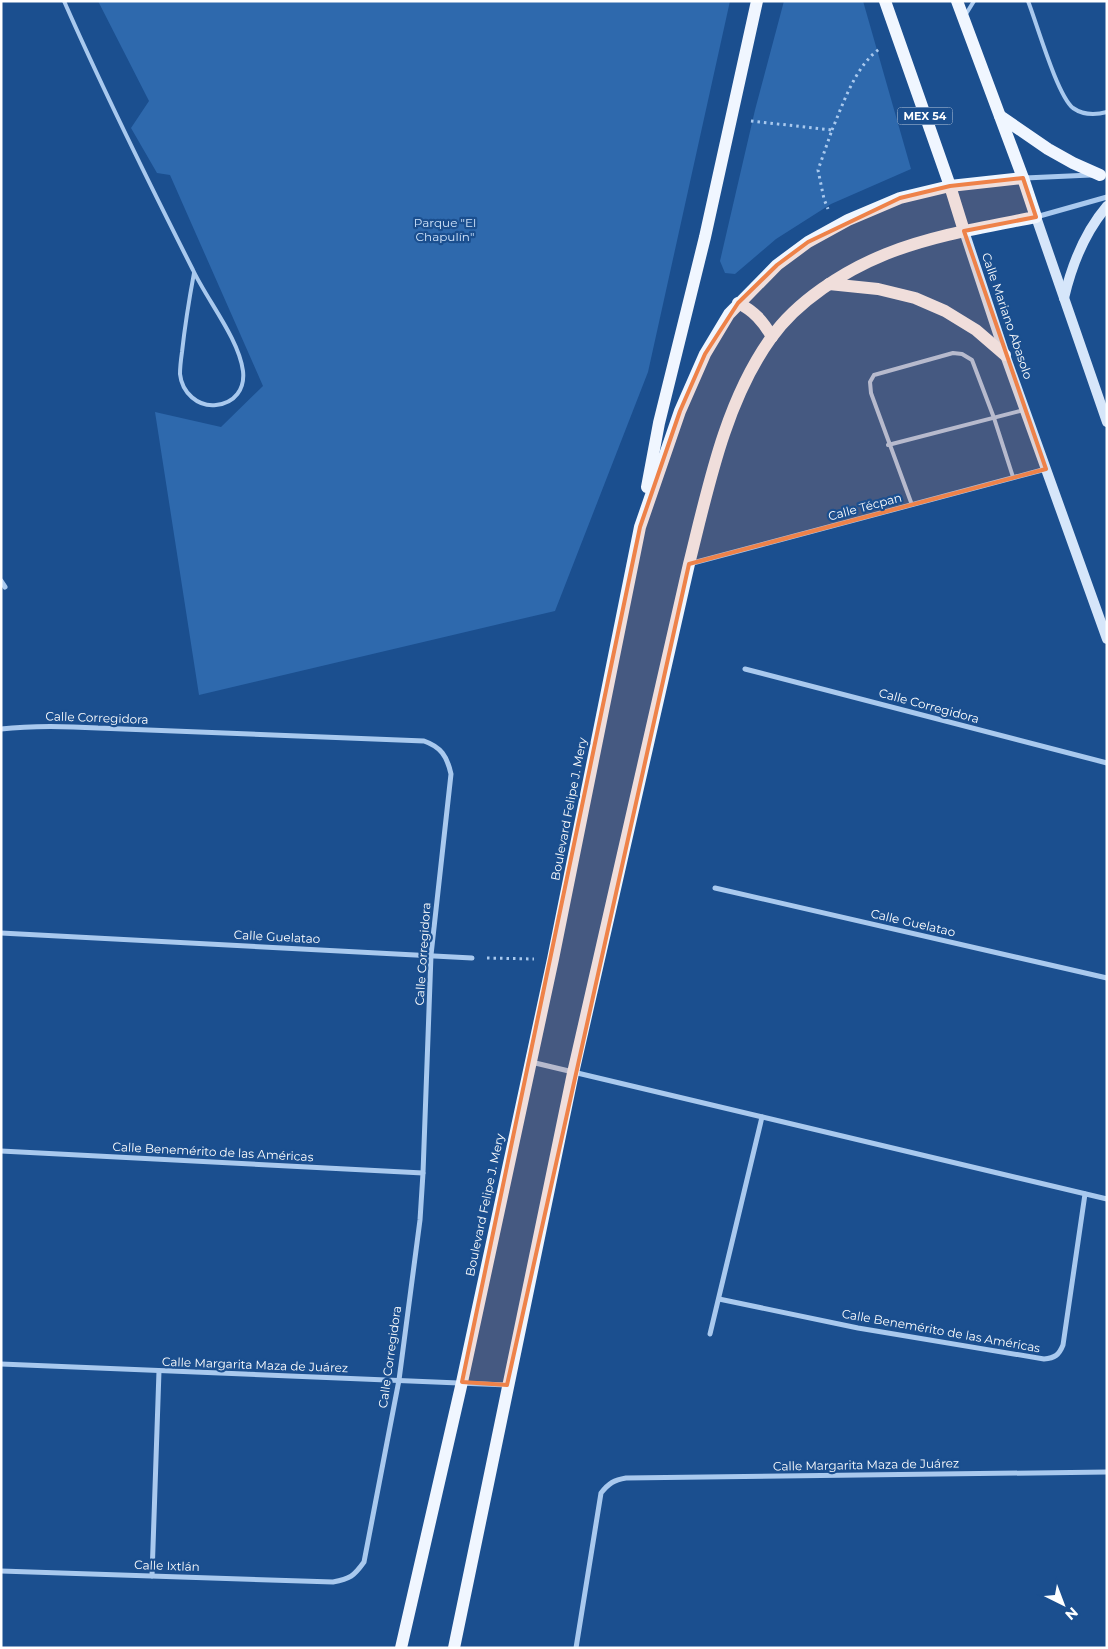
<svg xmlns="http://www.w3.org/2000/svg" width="1108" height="1649" viewBox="0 0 1108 1649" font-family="Montserrat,sans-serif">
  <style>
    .green { fill: #2e69ad }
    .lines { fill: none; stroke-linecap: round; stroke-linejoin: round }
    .path { stroke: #a9c9ee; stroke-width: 3; stroke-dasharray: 2.5 4; stroke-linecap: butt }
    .service { stroke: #a9c9ee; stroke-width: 4 }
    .minor { stroke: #a9c9ee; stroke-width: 5 }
    .secondary { stroke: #d6e6fa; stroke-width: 10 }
    .primary { stroke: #f0f6ff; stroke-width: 12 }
    .marked { fill: #ee8249; fill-opacity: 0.2; stroke: #ee8249; stroke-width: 4; stroke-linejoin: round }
    .labels { text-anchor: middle; stroke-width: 4.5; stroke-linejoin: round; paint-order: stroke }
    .shield { fill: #1b4f8f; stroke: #bbcadd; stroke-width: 1 }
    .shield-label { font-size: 11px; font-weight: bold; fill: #fff }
    .park-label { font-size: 12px; fill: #cfe3fa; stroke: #1b4f8f }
    .street-label { font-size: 12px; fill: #fff; stroke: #1b4f8f }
  </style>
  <rect width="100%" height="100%" fill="#1b4f8f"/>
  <g class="green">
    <path d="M98,1H730L648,372L555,611L199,695L155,412L221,427L263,386L170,175L157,173L131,128L149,101Z"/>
    <path d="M784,1H863L911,169L831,204L776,239L735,274L725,273L720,261L755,110Z"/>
  </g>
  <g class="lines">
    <g class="path">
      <path d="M751,121L832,130L818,170L824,199L828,209"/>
      <path d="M832,130C843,104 856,64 881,48"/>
      <path d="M487,958L534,959"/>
    </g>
    <g class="service">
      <path d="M64,1C104,92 148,181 193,270C207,300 239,339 243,371C245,389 235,403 216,405C198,407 182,393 180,374C180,367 181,359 182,352C185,325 189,300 194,273"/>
      <path d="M1028,1C1037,24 1057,95 1073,108C1083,115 1096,115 1107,112"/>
      <path d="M966,14L974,1"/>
      <path d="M888,445L1024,410"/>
      <path d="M912,505L871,393L870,382L874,375L953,353L962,354L972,360L994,418L1013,477"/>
    </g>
    <g class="minor">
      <path d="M1025,178L1091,175"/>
      <path d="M1036,217L1107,197"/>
      <path d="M689,564L1046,469"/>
      <path d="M1,581L5,587"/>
      <path d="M745,669L1107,763"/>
      <path d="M1,729C34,725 66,726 98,728L424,741C441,747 447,756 451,774L431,955L423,1173L420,1220L399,1380L364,1562C354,1576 350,1579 333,1582L1,1571"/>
      <path d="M715,888L1107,978"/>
      <path d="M1,933L472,958"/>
      <path d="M531,1062L1107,1199"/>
      <path d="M1,1151L423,1173"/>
      <path d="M719,1299L858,1328L1044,1359C1055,1358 1059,1355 1063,1345L1085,1194"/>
      <path d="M710,1334L762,1117"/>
      <path d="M1,1364L507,1385"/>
      <path d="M152,1576L159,1371"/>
      <path d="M576,1648L601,1493C609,1483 614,1480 626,1478L1107,1472"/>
    </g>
    <g class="secondary">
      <path d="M1036,217L1107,422"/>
      <path d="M964,231L1005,355L1107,639"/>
      <path d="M1064,298C1072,264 1084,233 1107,206"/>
    </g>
    <g class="primary">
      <path d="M885,1L950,186L964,231"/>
      <path d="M1000,116L1048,149L1073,163L1100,175"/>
      <path d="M829,284L878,289L915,298L945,311L976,330L1005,355"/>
      <path d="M738,303C754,311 763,321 772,337"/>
      <path d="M647,487L659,423L705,237L757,1"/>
      <path d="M401,1648L462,1382L553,959L640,527L680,411L705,354L729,314L777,265L808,242L848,220L900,198L950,186L1023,178"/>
      <path d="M454,1648L573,1073L689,564C708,488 725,402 771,338C797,301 844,271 886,254C933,235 985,227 1036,217L1023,178L957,1"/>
    </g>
  </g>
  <path class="marked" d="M1023,178L1036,217L964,231L1046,469L689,564L507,1385L462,1382L640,527L680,411L705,354L738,303L777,265L808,242L900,198L950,186Z"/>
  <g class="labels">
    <rect class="shield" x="897.5" y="107.5" width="55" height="17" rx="4"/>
    <g class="shield-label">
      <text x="925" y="120">MEX 54</text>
    </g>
    <g class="park-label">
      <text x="445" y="227">Parque "El<tspan x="445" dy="14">Chapulín"</tspan></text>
    </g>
    <g class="street-label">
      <text transform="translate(1007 316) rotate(71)" y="4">Calle Mariano Abasolo</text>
      <text transform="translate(865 507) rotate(-15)" y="4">Calle Técpan</text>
      <text transform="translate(929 706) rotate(15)" y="4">Calle Corregidora</text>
      <text transform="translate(97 718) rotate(2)" y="4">Calle Corregidora</text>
      <text transform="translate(569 809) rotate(-79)" y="4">Boulevard Felipe J. Mery</text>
      <text transform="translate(913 923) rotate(13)" y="4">Calle Guelatao</text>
      <text transform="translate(277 937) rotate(3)" y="4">Calle Guelatao</text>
      <text transform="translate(423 954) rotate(-86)" y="4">Calle Corregidora</text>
      <text transform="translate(213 1152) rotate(3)" y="4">Calle Benemérito de las Américas</text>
      <text transform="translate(485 1205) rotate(-78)" y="4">Boulevard Felipe J. Mery</text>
      <text transform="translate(941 1331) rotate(10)" y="4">Calle Benemérito de las Américas</text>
      <text transform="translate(390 1357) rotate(-82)" y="4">Calle Corregidora</text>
      <text transform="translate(255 1365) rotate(2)" y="4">Calle Margarita Maza de Juárez</text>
      <text transform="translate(866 1465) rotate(-1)" y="4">Calle Margarita Maza de Juárez</text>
      <text transform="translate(167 1566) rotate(2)" y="4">Calle Ixtlán</text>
    </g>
  </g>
  <rect width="1108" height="1649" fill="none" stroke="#ffffff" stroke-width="5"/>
  <g transform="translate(1063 1604) rotate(138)" stroke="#1b4f8f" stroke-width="4" paint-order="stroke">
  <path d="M0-4L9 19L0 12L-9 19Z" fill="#ffffff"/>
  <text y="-8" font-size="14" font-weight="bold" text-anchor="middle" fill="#ffffff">N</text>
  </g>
</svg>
